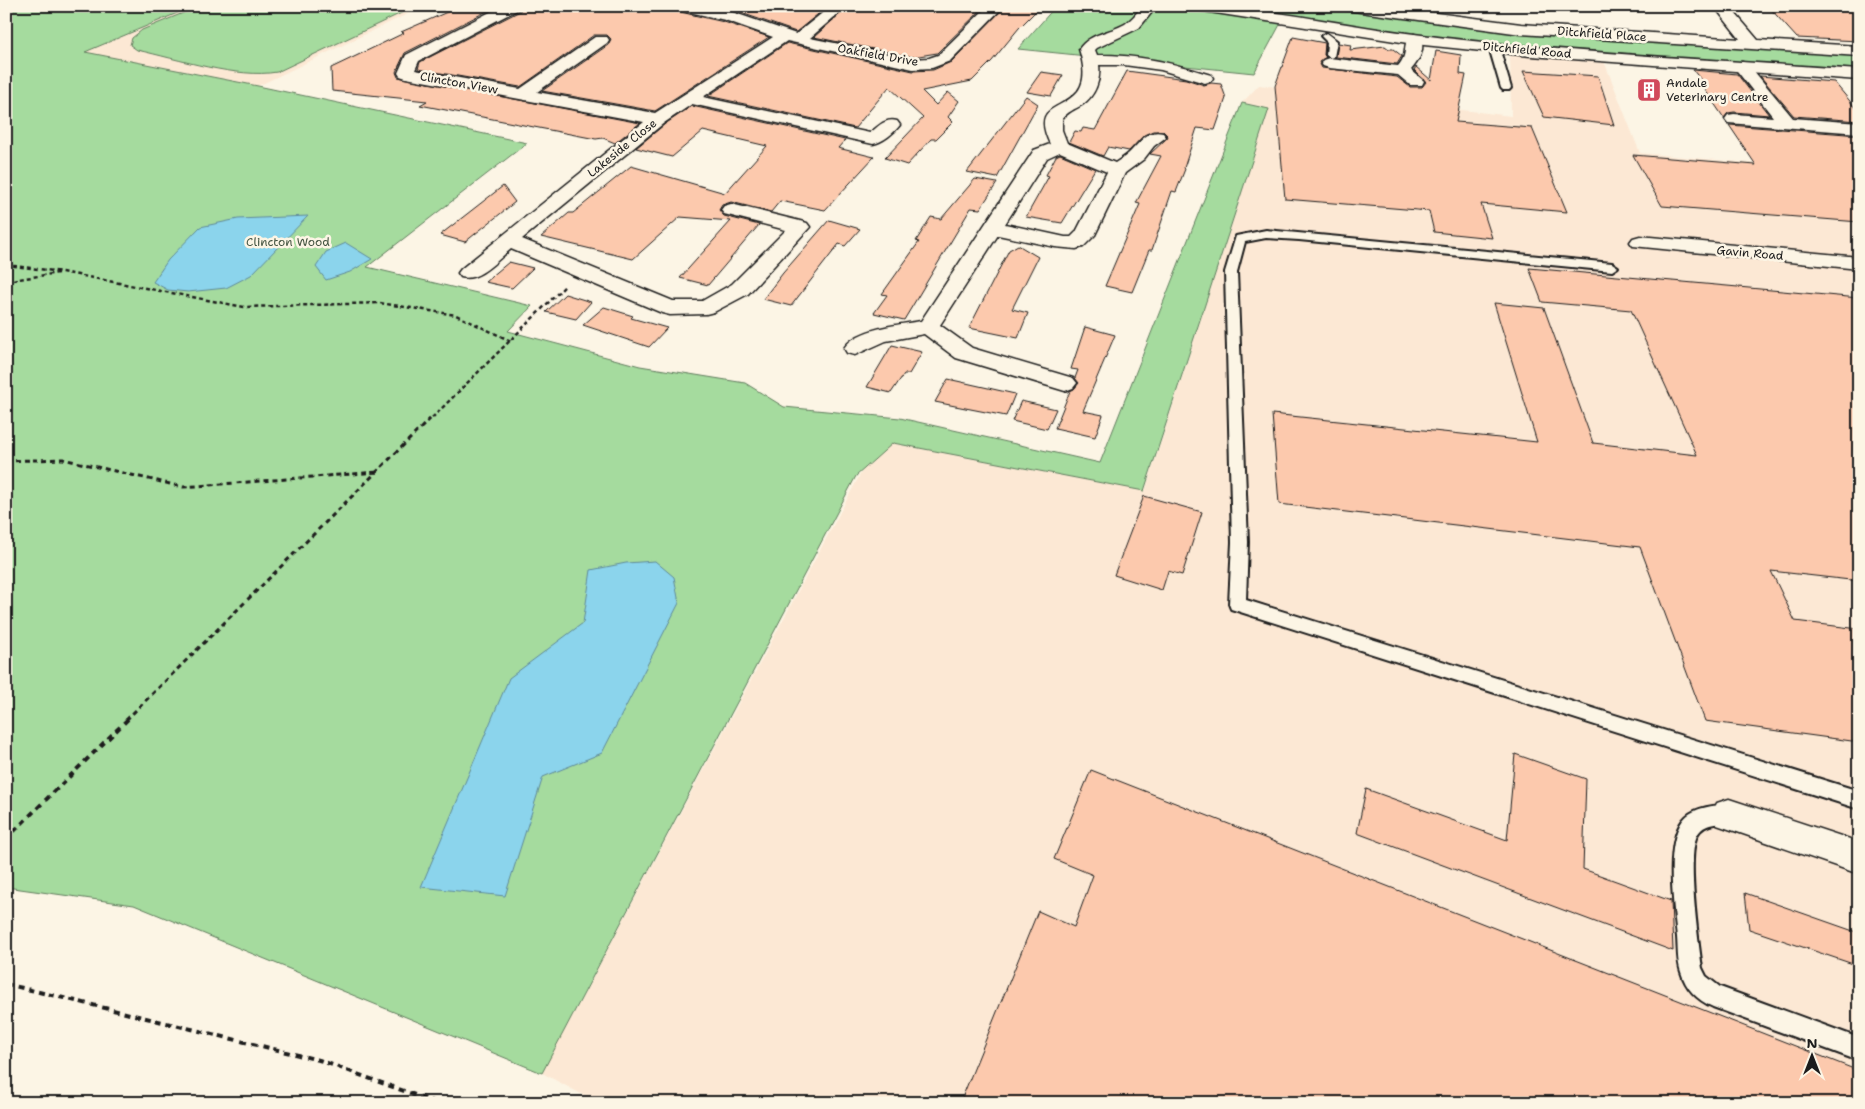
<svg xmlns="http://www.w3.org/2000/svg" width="1865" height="1109" viewBox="0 0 1865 1109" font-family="'Shantell Sans',sans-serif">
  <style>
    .built { fill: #fce8d4 }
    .green { fill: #a5db9e; stroke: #607c5d }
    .water { fill: #8bd4ec; stroke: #5f8a99 }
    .building { fill: #fcc9ad; stroke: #1c1c1c }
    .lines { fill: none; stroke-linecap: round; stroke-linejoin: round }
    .lane-casing { stroke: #1c1c1c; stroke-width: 4 }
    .street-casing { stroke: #1c1c1c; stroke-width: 3 }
    .secondary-casing { stroke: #1c1c1c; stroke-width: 3 }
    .path-far3 { stroke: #1c1c1c; stroke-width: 2; stroke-dasharray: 3 2.5; stroke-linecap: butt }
    .path-far2 { stroke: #1c1c1c; stroke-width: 2.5; stroke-dasharray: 4 3; stroke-linecap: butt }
    .path-far1 { stroke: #1c1c1c; stroke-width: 3; stroke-dasharray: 5 4; stroke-linecap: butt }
    .path { stroke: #1c1c1c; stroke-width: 4; stroke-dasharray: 6 5; stroke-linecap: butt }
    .lane { fill: #fcf5e5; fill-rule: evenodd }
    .street { fill: #fcf5e5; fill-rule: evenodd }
    .secondary { fill: #fcf5e5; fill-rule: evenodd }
    .labels { text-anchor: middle; stroke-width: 5; stroke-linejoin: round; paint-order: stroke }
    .far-street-label { font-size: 12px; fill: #1c1c1c; stroke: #fcf5e5 }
    .far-poi-label { font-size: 12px; fill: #1c1c1c; stroke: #fcf5e5; text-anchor: start }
    .far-park-label { font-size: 12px; fill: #455543; stroke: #fcf5e5 }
  </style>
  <rect width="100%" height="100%" fill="#fcf5e5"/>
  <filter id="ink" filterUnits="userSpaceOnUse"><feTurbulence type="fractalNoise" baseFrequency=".02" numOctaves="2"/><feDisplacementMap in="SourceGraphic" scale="10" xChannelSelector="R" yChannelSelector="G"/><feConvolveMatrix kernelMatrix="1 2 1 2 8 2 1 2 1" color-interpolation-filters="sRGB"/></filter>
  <g filter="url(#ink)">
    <g class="built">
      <path d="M194,6H424L258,86L84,52Z"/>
      <path d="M1510,52L1604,61L1640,153L1859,173V1103H598L542,1073L862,471L892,443L1145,491L1269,109L1242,103L1259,85L1511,116Z"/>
    </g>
    <g class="green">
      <path d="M6,6H194L85,52L258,86L527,143L367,267L532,306L508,331L640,366L745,383L784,407L900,418L1100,463L1242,103L1269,109L1144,491L893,443L856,476L542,1073L134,905L6,887Z"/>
      <path d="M200,6H416L277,72C238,79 178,59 137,50L130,45L132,38L142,30Z"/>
      <path d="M1056,6H1346L1521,29L1859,50V74L1531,51L1283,19L1254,73L1018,49Z"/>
    </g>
    <g class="water">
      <path d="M308,216L251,275L226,288L188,292L168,290L153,282L168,260L200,227L238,219Z"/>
      <path d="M346,243L372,259L350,272L326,280L316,267L326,252Z"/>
      <path d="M655,561L674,577L679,603L602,753L543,777L505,896L421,887L509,678L583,623L591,570L626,563Z"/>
    </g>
    <g class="building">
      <path d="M461,6H497L405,53L396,72L398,77L640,123L615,143L603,138L596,139L420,105L427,101L332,91L331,68L404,33L401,32Z"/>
      <path d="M523,6H672L676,11L724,22L769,37L655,111L542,91L608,45L611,39L607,35H594L520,87L418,69L420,62L520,11Z"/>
      <path d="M715,6H828L796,32L730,9Z"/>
      <path d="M849,6H985L937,53L913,57L814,37Z"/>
      <path d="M1006,6H1041L1019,28L992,61L972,81L922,91L936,105L948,92L959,101L948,117L953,122L936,139H931L907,165L885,158L923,118L889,87L855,128L708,96L787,43L913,71L933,70L951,62Z"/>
      <path d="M1768,6L1859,7V41L1797,38Z"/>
      <path d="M1293,37L1325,43L1324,55L1326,57L1319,62L1322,68L1397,77L1410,87H1422L1426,82L1414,70L1416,67L1431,80L1436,51L1461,55L1460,74L1466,75L1456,122L1532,128L1567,212L1481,204L1492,238L1434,232L1429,211L1285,199L1275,86Z"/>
      <path d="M1338,43L1351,45L1350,50L1385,46L1389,49H1393L1402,56L1397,64L1336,57Z"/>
      <path d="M1693,70L1737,74L1769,115L1734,112L1728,113L1724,118L1701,84L1705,85Z"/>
      <path d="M1127,71L1186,79L1204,85L1211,83L1221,84L1226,98L1215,130L1197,128L1184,168L1185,169L1176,192L1172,191L1152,250H1149L1132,292L1105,286L1140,204L1136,203L1161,156L1150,154L1167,138L1168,136L1163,131H1153L1144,135L1129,151L1108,147L1103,156L1069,142L1075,131L1081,132L1083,128L1095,130Z"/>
      <path d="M1523,71L1598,76L1614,125L1544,117Z"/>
      <path d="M1041,72L1063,75L1051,96L1027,92Z"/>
      <path d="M1760,76L1834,82L1859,112V121L1794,116Z"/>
      <path d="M1026,96L1038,104L997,178L967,172Z"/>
      <path d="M692,106L845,140L838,148L874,157L825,210L780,201L771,212L731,202L722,205L719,210L724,216L759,225L708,285L680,278L731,221L680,217L633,259L541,237L569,213H573L631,166L725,193L767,146L703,131L672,157L636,148L665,124Z"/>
      <path d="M1729,125L1859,135V222L1662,206L1633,155L1756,165Z"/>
      <path d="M1060,154L1095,169L1062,223L1026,217L1049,176L1046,175L1056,156Z"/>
      <path d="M975,179L997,183L980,209L971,208L904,320L874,313L887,295L882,294L919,242L916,241L931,217L941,219Z"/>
      <path d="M503,186L515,202L465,242L440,235Z"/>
      <path d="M829,220L860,229L845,246L839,244L791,306L763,299L783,273Z"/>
      <path d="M1018,245L1038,257L1012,309L1028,313L1018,338L969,328L1009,250Z"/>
      <path d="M509,262L533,268L512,288L485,282Z"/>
      <path d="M1529,268L1859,298V581L1771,571L1795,621L1859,629V742L1705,721L1640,547L1279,504L1272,414L1537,442L1494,303L1544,308L1593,443L1697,455L1631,310L1542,302Z"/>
      <path d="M565,294L591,302L576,319L546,312Z"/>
      <path d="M604,307L633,316L631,318L667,328L649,347L583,325Z"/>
      <path d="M1085,327L1115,335L1083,411L1103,415L1095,437L1055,428L1070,391L1074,389L1079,383L1075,378L1078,370L1071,369Z"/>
      <path d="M892,345L922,352L909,374H904L891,393L867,387Z"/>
      <path d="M948,379L1015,394L1006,416L935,402Z"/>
      <path d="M1021,401L1056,409L1047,429L1012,421Z"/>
      <path d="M1144,496L1202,512L1182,575L1168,571L1162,590L1114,575Z"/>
      <path d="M1515,754L1586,779L1583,869L1671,901L1673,951L1357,833L1366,789L1507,840Z"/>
      <path d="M1091,770L1859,1071V1103H960L1038,911L1074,927L1093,875L1054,859Z"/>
      <path d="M1745,893L1859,933V966L1749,929Z"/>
    </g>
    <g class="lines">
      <defs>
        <g id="lane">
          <path d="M1326,33L1337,41L1334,57L1331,58L1326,55L1327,42L1321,36Z"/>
          <path d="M1494,44L1499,47L1511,88L1509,90H1503L1501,88L1489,47Z"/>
          <path d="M1266,230L1612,263L1618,267L1612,271L1299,240L1266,238L1245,242L1237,272L1248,542L1246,600L1859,791V809L1231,609L1229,604L1232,542L1225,272L1236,236Z"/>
          <path d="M1729,805L1736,808L1739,814L1736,820C1724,825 1709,821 1700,831C1684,846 1699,944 1702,968L1706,976L1720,987L1859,1038V1061L1713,1007C1697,1000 1686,989 1681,972C1677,961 1678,948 1677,937C1674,908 1664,845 1683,820C1693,807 1714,805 1729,805Z"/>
        </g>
        <g id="street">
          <path d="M502,6H521L519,9L419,61L415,70L520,89L595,37H607L609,40L607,43L537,92L655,113L773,37L725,20L676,9L674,6H704L729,11L796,34L831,6H847L810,38L913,59L929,58L938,55L988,6H1004L950,61L932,68L913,69L787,41L703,97L870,133C879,126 885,118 897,121L900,125C894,133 883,142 873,144L692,104L664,123L522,239L673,301H702L732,284L786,230L724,214L721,210L724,206L731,204L800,221L807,223L810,227L748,294L714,312L706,314L670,315L662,313L511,249C497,260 479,282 461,277L458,273L461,269L644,122L406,78L400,76L398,73L406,55Z"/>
          <path d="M1142,6H1157L1139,28L1097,48L1095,50L1097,55C1141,55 1169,62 1211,75L1213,78L1211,81L1205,83L1161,70L1124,65H1099C1101,80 1095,96 1082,105C1075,109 1067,112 1062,119V130L1067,143L1115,163C1121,159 1128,155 1132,150C1142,140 1148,129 1163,133L1166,137L1154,146L1144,159L1125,173L1095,235L1083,247L1076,249L1055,247L998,235L940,325L972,348L1073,378L1077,383L1073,388L1065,391L956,358L924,334L886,341L855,355L847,353L844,348C857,328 898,325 921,321L1034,150L1050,144C1031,104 1061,112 1078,91C1087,79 1083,62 1079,49C1090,33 1109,33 1125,24C1132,19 1137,13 1142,6ZM1060,152L1107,172L1076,232L1071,237H1065L1005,224L1047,158Z"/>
          <path d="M1339,6H1382L1521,24L1740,39L1714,6H1729L1758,40L1859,46V56L1521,34L1346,10Z"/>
          <path d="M1414,34L1419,36C1427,47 1419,61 1411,70L1424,81L1422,85H1410L1398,75L1329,68L1323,66L1321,63L1323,60L1329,58L1398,66C1409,53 1402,47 1409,36Z"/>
          <path d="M1742,62L1748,64L1793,118L1859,123V133L1728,123L1725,119L1728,115L1734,114L1773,117L1734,67L1736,64Z"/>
          <path d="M1640,236L1859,257V269L1633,246L1630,242L1633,238Z"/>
          <path d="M1729,799L1859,842V874L1717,825L1712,814L1717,803Z"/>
        </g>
        <path id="secondary" d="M1189,6C1264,6 1339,25 1414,34C1561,53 1711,59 1859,70V80L1531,56L1414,44L1196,10Z"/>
      </defs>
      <use href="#lane" class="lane-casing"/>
      <use href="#street" class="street-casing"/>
      <use href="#secondary" class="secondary-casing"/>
      <path class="path-far3" d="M1526,6L1532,10"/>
      <g class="path-far2">
        <path d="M6,265L62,272L244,307L380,303L456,315L511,341"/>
        <path d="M6,281L58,273"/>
        <path d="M432,418L565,286"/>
      </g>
      <g class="path-far1">
        <path d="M6,461L63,459L183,487L378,472"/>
        <path d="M126,720L433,416"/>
      </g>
      <g class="path">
        <path d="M6,839L128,719"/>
        <path d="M6,984L319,1060L437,1103"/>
      </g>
      <use href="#lane" class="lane"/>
      <use href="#street" class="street"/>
      <use href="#secondary" class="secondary"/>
    </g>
  </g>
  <defs>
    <symbol id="building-square" viewBox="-11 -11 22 22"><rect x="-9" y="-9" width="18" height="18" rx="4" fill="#d1495b" stroke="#fcf5e5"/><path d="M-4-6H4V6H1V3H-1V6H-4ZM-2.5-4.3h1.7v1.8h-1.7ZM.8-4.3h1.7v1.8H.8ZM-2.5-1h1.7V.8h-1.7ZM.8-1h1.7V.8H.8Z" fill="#fff"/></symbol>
  </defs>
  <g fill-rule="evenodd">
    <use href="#building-square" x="1635" y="76" width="28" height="28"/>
  </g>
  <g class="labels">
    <g class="far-street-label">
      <text transform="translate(1602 34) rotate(4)" y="4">Ditchfield Place</text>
      <text transform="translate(1527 50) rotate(5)" y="4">Ditchfield Road</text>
      <text transform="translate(878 55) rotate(10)" y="4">Oakfield Drive</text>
      <text transform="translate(459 83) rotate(10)" y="4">Clincton View</text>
      <text transform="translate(622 148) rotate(-39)" y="4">Lakeside Close</text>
      <text transform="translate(1750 253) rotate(5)" y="4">Gavin Road</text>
    </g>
    <g class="far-poi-label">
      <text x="1666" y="87">Andale<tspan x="1666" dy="14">Veterinary Centre</tspan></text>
    </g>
    <g class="far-park-label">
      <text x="288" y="246">Clincton Wood</text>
    </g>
  </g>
  <rect width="1865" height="1109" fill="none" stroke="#fcf5e5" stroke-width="25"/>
  <rect x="12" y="12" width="1840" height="1084" fill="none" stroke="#1c1c1c" stroke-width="2" filter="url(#ink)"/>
  <g transform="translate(1812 1056)" stroke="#fcf5e5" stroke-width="4" paint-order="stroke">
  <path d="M0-4L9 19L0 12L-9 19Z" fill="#1c1c1c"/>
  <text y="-8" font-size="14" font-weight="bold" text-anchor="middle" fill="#1c1c1c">N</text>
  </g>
</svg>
